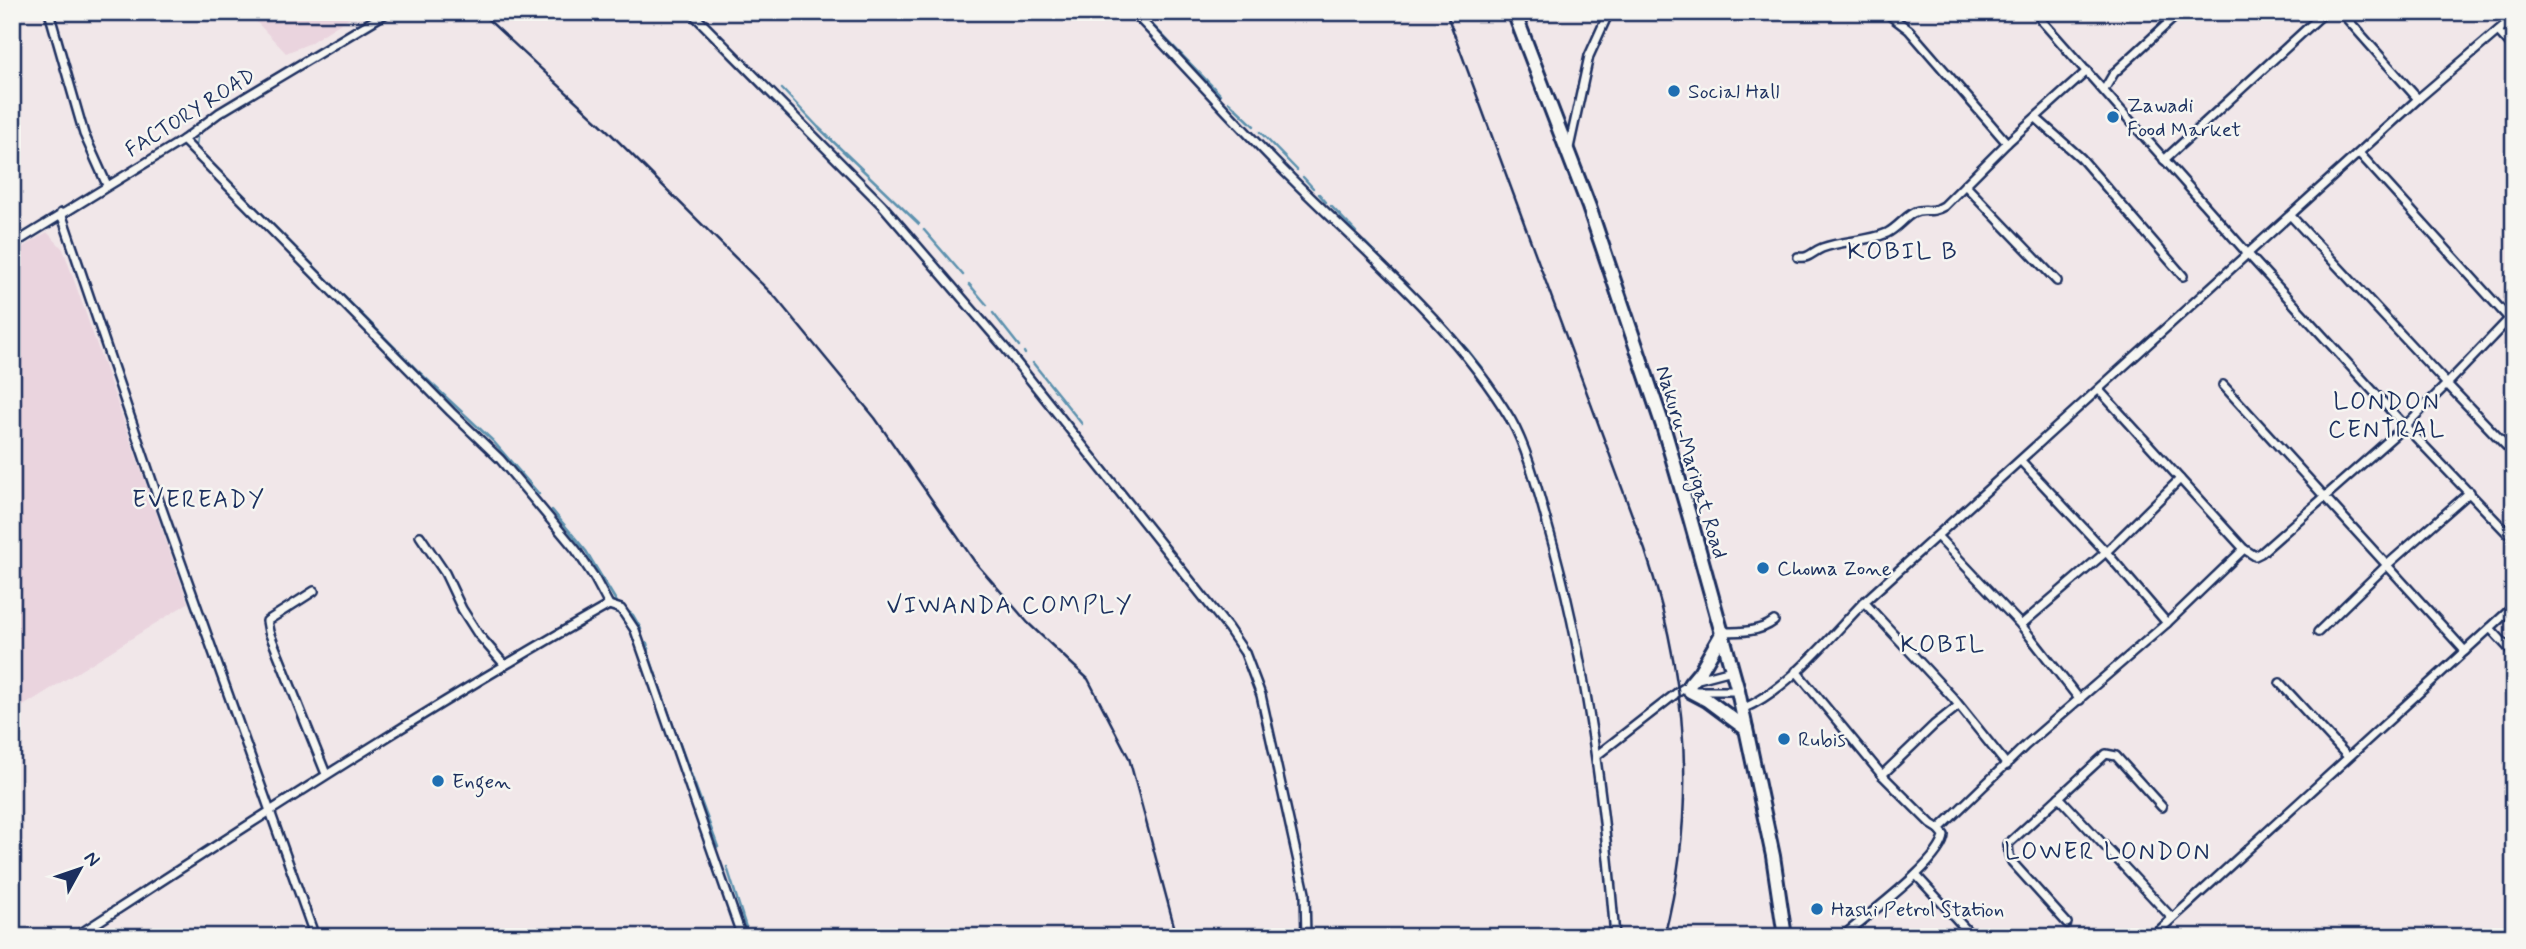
<svg xmlns="http://www.w3.org/2000/svg" width="2526" height="949" viewBox="0 0 2526 949" font-family="Mynerve,sans-serif">
  <style>
    .built { fill: #ead4de }
    .lines { fill: none; stroke-linecap: round; stroke-linejoin: round }
    .stream { stroke: #5b91ae; stroke-width: 2.5 }
    .minor-casing { stroke: #1b2f5e; stroke-width: 12 }
    .primary-casing { stroke: #1b2f5e; stroke-width: 18 }
    .minor { stroke: #f6f6f2; stroke-width: 7 }
    .primary { stroke: #f6f6f2; stroke-width: 12 }
    .rail { stroke: #1b2f5e; stroke-width: 2.5 }
    .poi-dot { fill: #1f6fb2; stroke: #f6f6f2; stroke-width: 2.5 }
    .labels { text-anchor: middle; stroke-width: 5; stroke-linejoin: round; paint-order: stroke }
    .poi-label { font-size: 21px; fill: #1b2f5e; stroke: #f6f6f2; text-anchor: start }
    .street-label { font-size: 21px; fill: #1b2f5e; stroke: #f6f6f2 }
    .quarter-label { font-size: 24px; letter-spacing: 2px; fill: #1b2f5e; stroke: #f6f6f2 }
  </style>
  <rect width="100%" height="100%" fill="#f1e7e9"/>
  <filter id="ink" filterUnits="userSpaceOnUse"><feTurbulence type="fractalNoise" baseFrequency=".0143" numOctaves="2"/><feDisplacementMap in="SourceGraphic" scale="14" xChannelSelector="R" yChannelSelector="G"/><feConvolveMatrix kernelMatrix="1 2 1 2 8 2 1 2 1" color-interpolation-filters="sRGB"/></filter>
  <g filter="url(#ink)">
    <g class="built">
      <path d="M247,12H358L308,44L286,53Z"/>
      <path d="M47,232L63,249L188,603L12,713V254Z"/>
    </g>
    <g class="lines">
      <g class="stream">
        <path d="M1142,14L1220,94"/>
        <path d="M782,89L818,127L919,224"/>
        <path d="M1229,102L1254,126"/>
        <path d="M1260,132L1297,170"/>
        <path d="M197,138L196,147L417,370L493,441L539,494"/>
        <path d="M1303,177L1313,188"/>
        <path d="M1319,194L1326,202"/>
        <path d="M1331,206L1356,232"/>
        <path d="M924,230L963,275"/>
        <path d="M1365,242L1402,280"/>
        <path d="M969,284L987,305"/>
        <path d="M1412,291L1467,349L1482,368"/>
        <path d="M993,313L1019,346"/>
        <path d="M1024,352L1025,354"/>
        <path d="M1033,363L1082,424"/>
        <path d="M552,510L586,551L618,604"/>
        <path d="M623,608L633,615L641,629"/>
        <path d="M647,643L650,658L675,731L718,847"/>
        <path d="M727,867L749,937"/>
      </g>
      <defs>
        <g id="minor">
          <path d="M49,12L84,134L107,185"/>
          <path d="M691,12L882,205L1005,348L1228,628L1245,653L1261,695L1305,893L1306,937"/>
          <path d="M1133,12C1187,67 1237,125 1291,178C1367,254 1455,326 1511,420C1527,448 1538,491 1547,523C1586,657 1604,798 1615,937"/>
          <path d="M2043,12L2041,20L2248,254L2405,426L2514,540"/>
          <path d="M2341,12L2418,99"/>
          <path d="M1888,14L1909,30L2007,143"/>
          <path d="M2498,31L2514,49"/>
          <path d="M2104,90L2114,73L2180,12"/>
          <path d="M2036,118L2081,158L2183,276"/>
          <path d="M183,140L451,412L500,459L576,550L594,577L609,605L621,609L635,630L742,937"/>
          <path d="M1569,148L1589,56L1609,12"/>
          <path d="M2360,154L2514,324"/>
          <path d="M2164,160L2325,12"/>
          <path d="M1965,185L2057,281"/>
          <path d="M61,213L152,481L315,937"/>
          <path d="M12,245L183,140L219,113L388,12"/>
          <path d="M1798,257C1809,259 1812,252 1822,248C1843,240 1867,242 1887,233C1897,228 1904,218 1913,213C1924,207 1929,215 1944,206L2007,143L2087,71"/>
          <path d="M2514,314L2447,384L2514,454"/>
          <path d="M2223,385L2465,651"/>
          <path d="M2099,390L2244,549"/>
          <path d="M2021,461L2106,552L2167,623"/>
          <path d="M420,536L445,573L462,609L478,634L504,664"/>
          <path d="M1938,537L2021,625L2080,700"/>
          <path d="M314,591L267,621L269,632L326,774"/>
          <path d="M1864,602L1954,699L2007,765"/>
          <path d="M2021,625L2106,552L2180,479"/>
          <path d="M2490,628L2514,654"/>
          <path d="M1723,632C1741,632 1760,632 1774,621"/>
          <path d="M2318,632L2387,565L2470,492"/>
          <path d="M1796,671L1882,775L1931,824L1939,829"/>
          <path d="M2280,683L2348,757"/>
          <path d="M1697,691H1738"/>
          <path d="M1742,709C1787,691 1830,637 1864,602L2418,99L2514,17"/>
          <path d="M1596,756L1678,692L1698,679L1732,670"/>
          <path d="M1882,775L1934,725L1958,706"/>
          <path d="M2059,797L2172,918"/>
          <path d="M1916,875L1973,937"/>
          <path d="M2067,923L2012,862L2009,855L2008,844L2106,754L2116,756L2162,807"/>
          <path d="M75,937C251,823 426,708 609,605"/>
          <path d="M1842,937C1863,918 1943,861 1944,835L1939,829L2026,745L2167,623L2244,549L2255,556L2261,553L2405,426L2447,384L2291,216"/>
          <path d="M2152,937L2514,606"/>
        </g>
        <g id="primary">
          <path d="M1514,12L1589,207L1663,426L1690,518L1738,691L1773,856L1785,937"/>
          <path d="M1690,684L1700,672L1723,632"/>
          <path d="M1690,691L1707,700L1746,729"/>
        </g>
      </defs>
      <use href="#minor" class="minor-casing"/>
      <use href="#primary" class="primary-casing"/>
      <use href="#minor" class="minor"/>
      <use href="#primary" class="primary"/>
      <g class="rail">
        <path d="M480,12L607,130L776,298L875,418L975,562L1028,623L1088,679L1129,758L1177,937"/>
        <path d="M1446,12L1645,550C1687,676 1698,807 1664,937"/>
      </g>
    </g>
  </g>
  <g class="poi-dot">
    <circle cx="1674" cy="91" r="7"/>
    <circle cx="2113" cy="117" r="7"/>
    <circle cx="1763" cy="568" r="7"/>
    <circle cx="1784" cy="739" r="7"/>
    <circle cx="438" cy="781" r="7"/>
    <circle cx="1817" cy="909" r="7"/>
  </g>
  <g class="labels">
    <g class="poi-label">
      <text x="1688" y="98">Social Hall</text>
      <text x="2127" y="112">Zawadi<tspan x="2127" dy="24">Food Market</tspan></text>
      <text x="1777" y="575">Choma Zone</text>
      <text x="1798" y="746">Rubis</text>
      <text x="452" y="788">Engen</text>
      <text x="1831" y="916">Hashi Petrol Station</text>
    </g>
    <g class="street-label">
      <text transform="translate(190 112) rotate(-32)" y="7">FACTORY ROAD</text>
      <text transform="translate(1692 462) rotate(73)" y="7">Nakuru-Marigat Road</text>
    </g>
    <g class="quarter-label">
      <text x="1903" y="259">KOBIL B</text>
      <text x="2387" y="409">LONDON<tspan x="2387" dy="28">CENTRAL</tspan></text>
      <text x="199" y="507">EVEREADY</text>
      <text x="1010" y="613">VIWANDA COMPLY</text>
      <text x="1943" y="652">KOBIL</text>
      <text x="2108" y="859">LOWER LONDON</text>
    </g>
  </g>
  <rect width="2526" height="949" fill="none" stroke="#f6f6f2" stroke-width="42"/>
  <rect x="21" y="21" width="2484" height="907" fill="none" stroke="#1b2f5e" stroke-width="2.5" filter="url(#ink)"/>
  <g transform="translate(80 869) rotate(50)" stroke="#f6f6f2" stroke-width="5" paint-order="stroke">
  <path d="M0-5L12 26L0 18L-12 26Z" fill="#1b2f5e"/>
  <text y="-10" font-size="19" font-weight="bold" text-anchor="middle" fill="#1b2f5e">N</text>
  </g>
</svg>
